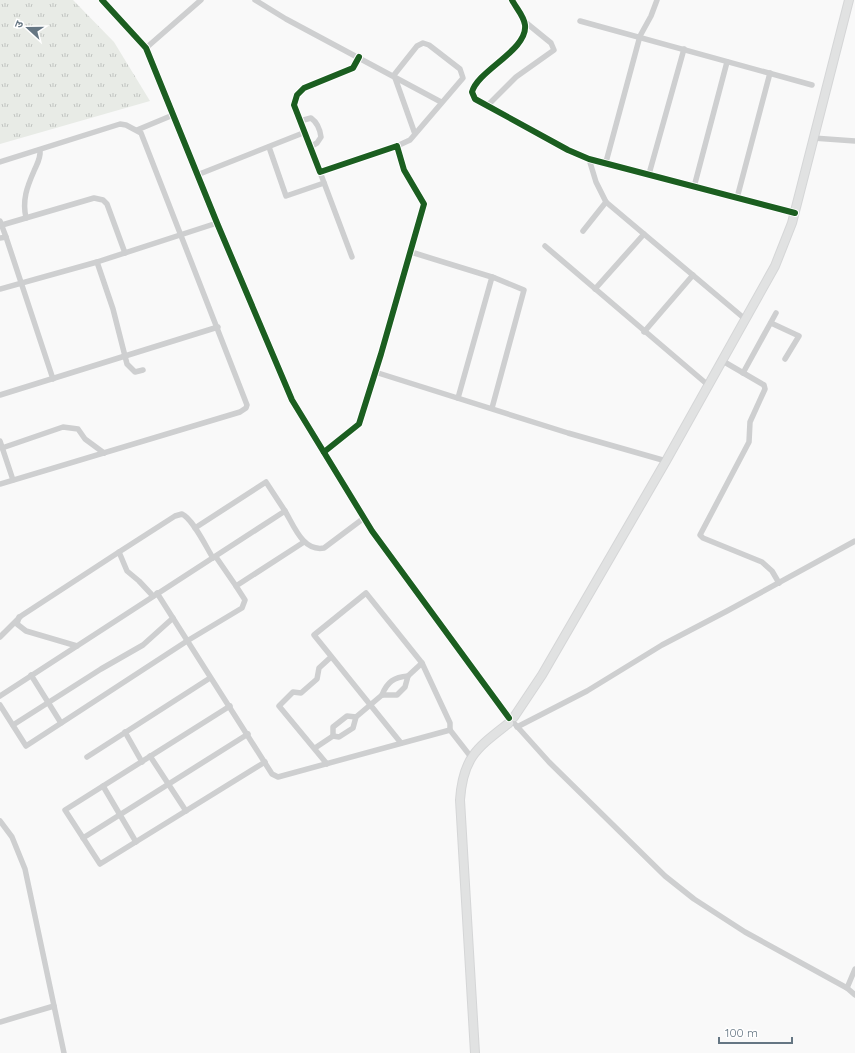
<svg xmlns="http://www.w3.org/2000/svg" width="855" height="1053" viewBox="0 0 855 1053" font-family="Quicksand,'Noto Sans Devanagari',sans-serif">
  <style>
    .grass { fill: url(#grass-tufts) }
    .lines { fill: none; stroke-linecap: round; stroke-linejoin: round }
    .primary-casing { stroke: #d5d6d7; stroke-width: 10 }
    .minor { stroke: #cecfd0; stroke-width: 5.5 }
    .tertiary { stroke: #cecfd0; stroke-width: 7 }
    .primary { stroke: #e1e2e2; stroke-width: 8 }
    .cycleway-casing { stroke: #fff; stroke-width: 8 }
    .cycleway { stroke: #1b5e20; stroke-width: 6 }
  </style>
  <defs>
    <pattern id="grass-tufts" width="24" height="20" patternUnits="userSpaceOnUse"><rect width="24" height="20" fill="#e8ebe6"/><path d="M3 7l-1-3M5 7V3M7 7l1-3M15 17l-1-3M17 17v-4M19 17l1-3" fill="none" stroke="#c0c3c0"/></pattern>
  </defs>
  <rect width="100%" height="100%" fill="#f9f9f9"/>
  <path class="grass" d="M0,0H73L114,42L150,101L0,144Z"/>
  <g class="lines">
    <defs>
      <g id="primary">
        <path d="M514,717L542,675L666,461L775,266L792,223L849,0"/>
        <path d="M475,1053L460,800C463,757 477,748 509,723"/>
      </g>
    </defs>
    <use href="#primary" class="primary-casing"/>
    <g class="minor">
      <path d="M255,0L286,19L441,102"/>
      <path d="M512,0C516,8 524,16 525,25C528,50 478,70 472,92L475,99L568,150L589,159L795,213"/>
      <path d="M580,21L812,85"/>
      <path d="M146,48L201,0"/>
      <path d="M487,106L516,77L554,50L551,43L524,21"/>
      <path d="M300,121L311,118C318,123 320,129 321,137L317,143L310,147"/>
      <path d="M137,130L173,115"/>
      <path d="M813,138L855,141"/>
      <path d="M397,146L410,140L463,78L460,69L429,45L423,43L417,46L394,75L415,134"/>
      <path d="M269,147L286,196L324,183"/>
      <path d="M589,159L596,182L606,202L745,319"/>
      <path d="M0,162L120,124L126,125L141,133L247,405L246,408L240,412L0,484"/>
      <path d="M606,162L640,36L651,16L657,0"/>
      <path d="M320,172L352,257"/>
      <path d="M649,174L684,49"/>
      <path d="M197,175L303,133"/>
      <path d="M694,187L727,62"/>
      <path d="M737,198L770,73"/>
      <path d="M26,218C22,200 27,187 34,171C37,164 41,158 40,150"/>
      <path d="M0,221L6,237"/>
      <path d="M2,225L94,198L103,200L107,204L125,253"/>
      <path d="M583,231L606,202"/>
      <path d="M0,238L6,237L53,379"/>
      <path d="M545,246L708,385"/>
      <path d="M411,252L495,278L524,290L492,408"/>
      <path d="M97,262L113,309L127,364L135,372L143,370"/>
      <path d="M0,289L97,262L217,223"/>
      <path d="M595,289L644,234"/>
      <path d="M771,323L799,336L785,359"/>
      <path d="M644,332L693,275"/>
      <path d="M721,360L764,385L765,389L750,422L749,442L700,535L703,538L762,562L772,571L779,583"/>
      <path d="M375,372L568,433L666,461"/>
      <path d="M743,373L776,313"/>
      <path d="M0,395L218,327"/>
      <path d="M458,398L492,277"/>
      <path d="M0,441L13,480"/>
      <path d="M2,448L63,427L78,429L85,439L104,453"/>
      <path d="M324,452L359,424L381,354L424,204L404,170L397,146L320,172L294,105L297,95L304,88L353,68L359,57"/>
      <path d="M195,528L266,482L285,511"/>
      <path d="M119,552L175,516L182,514C193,519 206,547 213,558"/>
      <path d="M216,557L236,586"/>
      <path d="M157,593L272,774L278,777L450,730L471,757"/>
      <path d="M19,617L17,624L26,631L77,646"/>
      <path d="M0,637L21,616L119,552L127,571L139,581L153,596"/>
      <path d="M31,675L61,723"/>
      <path d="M382,695C387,682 394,677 408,676"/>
      <path d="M0,696L285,511C294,526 303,552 324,548L364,518"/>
      <path d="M0,705L26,746L187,641L242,608L245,600L236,586L304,542"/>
      <path d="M230,706L65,810L100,864L265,762"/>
      <path d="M514,723L549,762L665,876L694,899L745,932L847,988L855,995"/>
      <path d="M13,725L101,669L143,645L173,618"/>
      <path d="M517,727L587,691L662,645L727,611L855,541"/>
      <path d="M125,732L142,762"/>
      <path d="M333,736V727L347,716L356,717"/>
      <path d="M401,743L314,635L366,593L422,663L450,723V730"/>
      <path d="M315,748L333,736L339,737L353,728L356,717L382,695H397L405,687L408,676L422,663"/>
      <path d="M150,756L186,811"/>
      <path d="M87,757L210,678"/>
      <path d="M327,764L279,706L293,692L301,693L317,679L319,668L331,657"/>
      <path d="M103,786L136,842"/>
      <path d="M0,821L12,837L25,869L64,1053"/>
      <path d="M83,838L248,734"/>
      <path d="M847,988L855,969"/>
      <path d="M0,1022L54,1006"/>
    </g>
    <path class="tertiary" d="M102,0L146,48L217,223L292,400L372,531L509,718"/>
    <use href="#primary" class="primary"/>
    <defs>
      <g id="cycleway">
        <path d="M102,0L146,48L217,223L292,400L372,531L509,718"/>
        <path d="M512,0C516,8 524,16 525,25C528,50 478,70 472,92L475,99L568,150L589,159L795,213"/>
        <path d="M324,452L359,424L381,354L424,204L404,170L397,146L320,172L294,105L297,95L304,88L353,68L359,57"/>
      </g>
    </defs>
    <use href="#cycleway" class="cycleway-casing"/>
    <use href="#cycleway" class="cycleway"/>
  </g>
  <g transform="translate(28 28) rotate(291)" stroke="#ffffff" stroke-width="3" paint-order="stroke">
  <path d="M0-3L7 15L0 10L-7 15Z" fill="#657683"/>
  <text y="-6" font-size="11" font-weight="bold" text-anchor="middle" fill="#657683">उ</text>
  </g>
  <path d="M719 1037v6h73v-6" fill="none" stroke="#657683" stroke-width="2"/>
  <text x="725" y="1037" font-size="12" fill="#657683" stroke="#ffffff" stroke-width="3" paint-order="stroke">100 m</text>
</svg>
